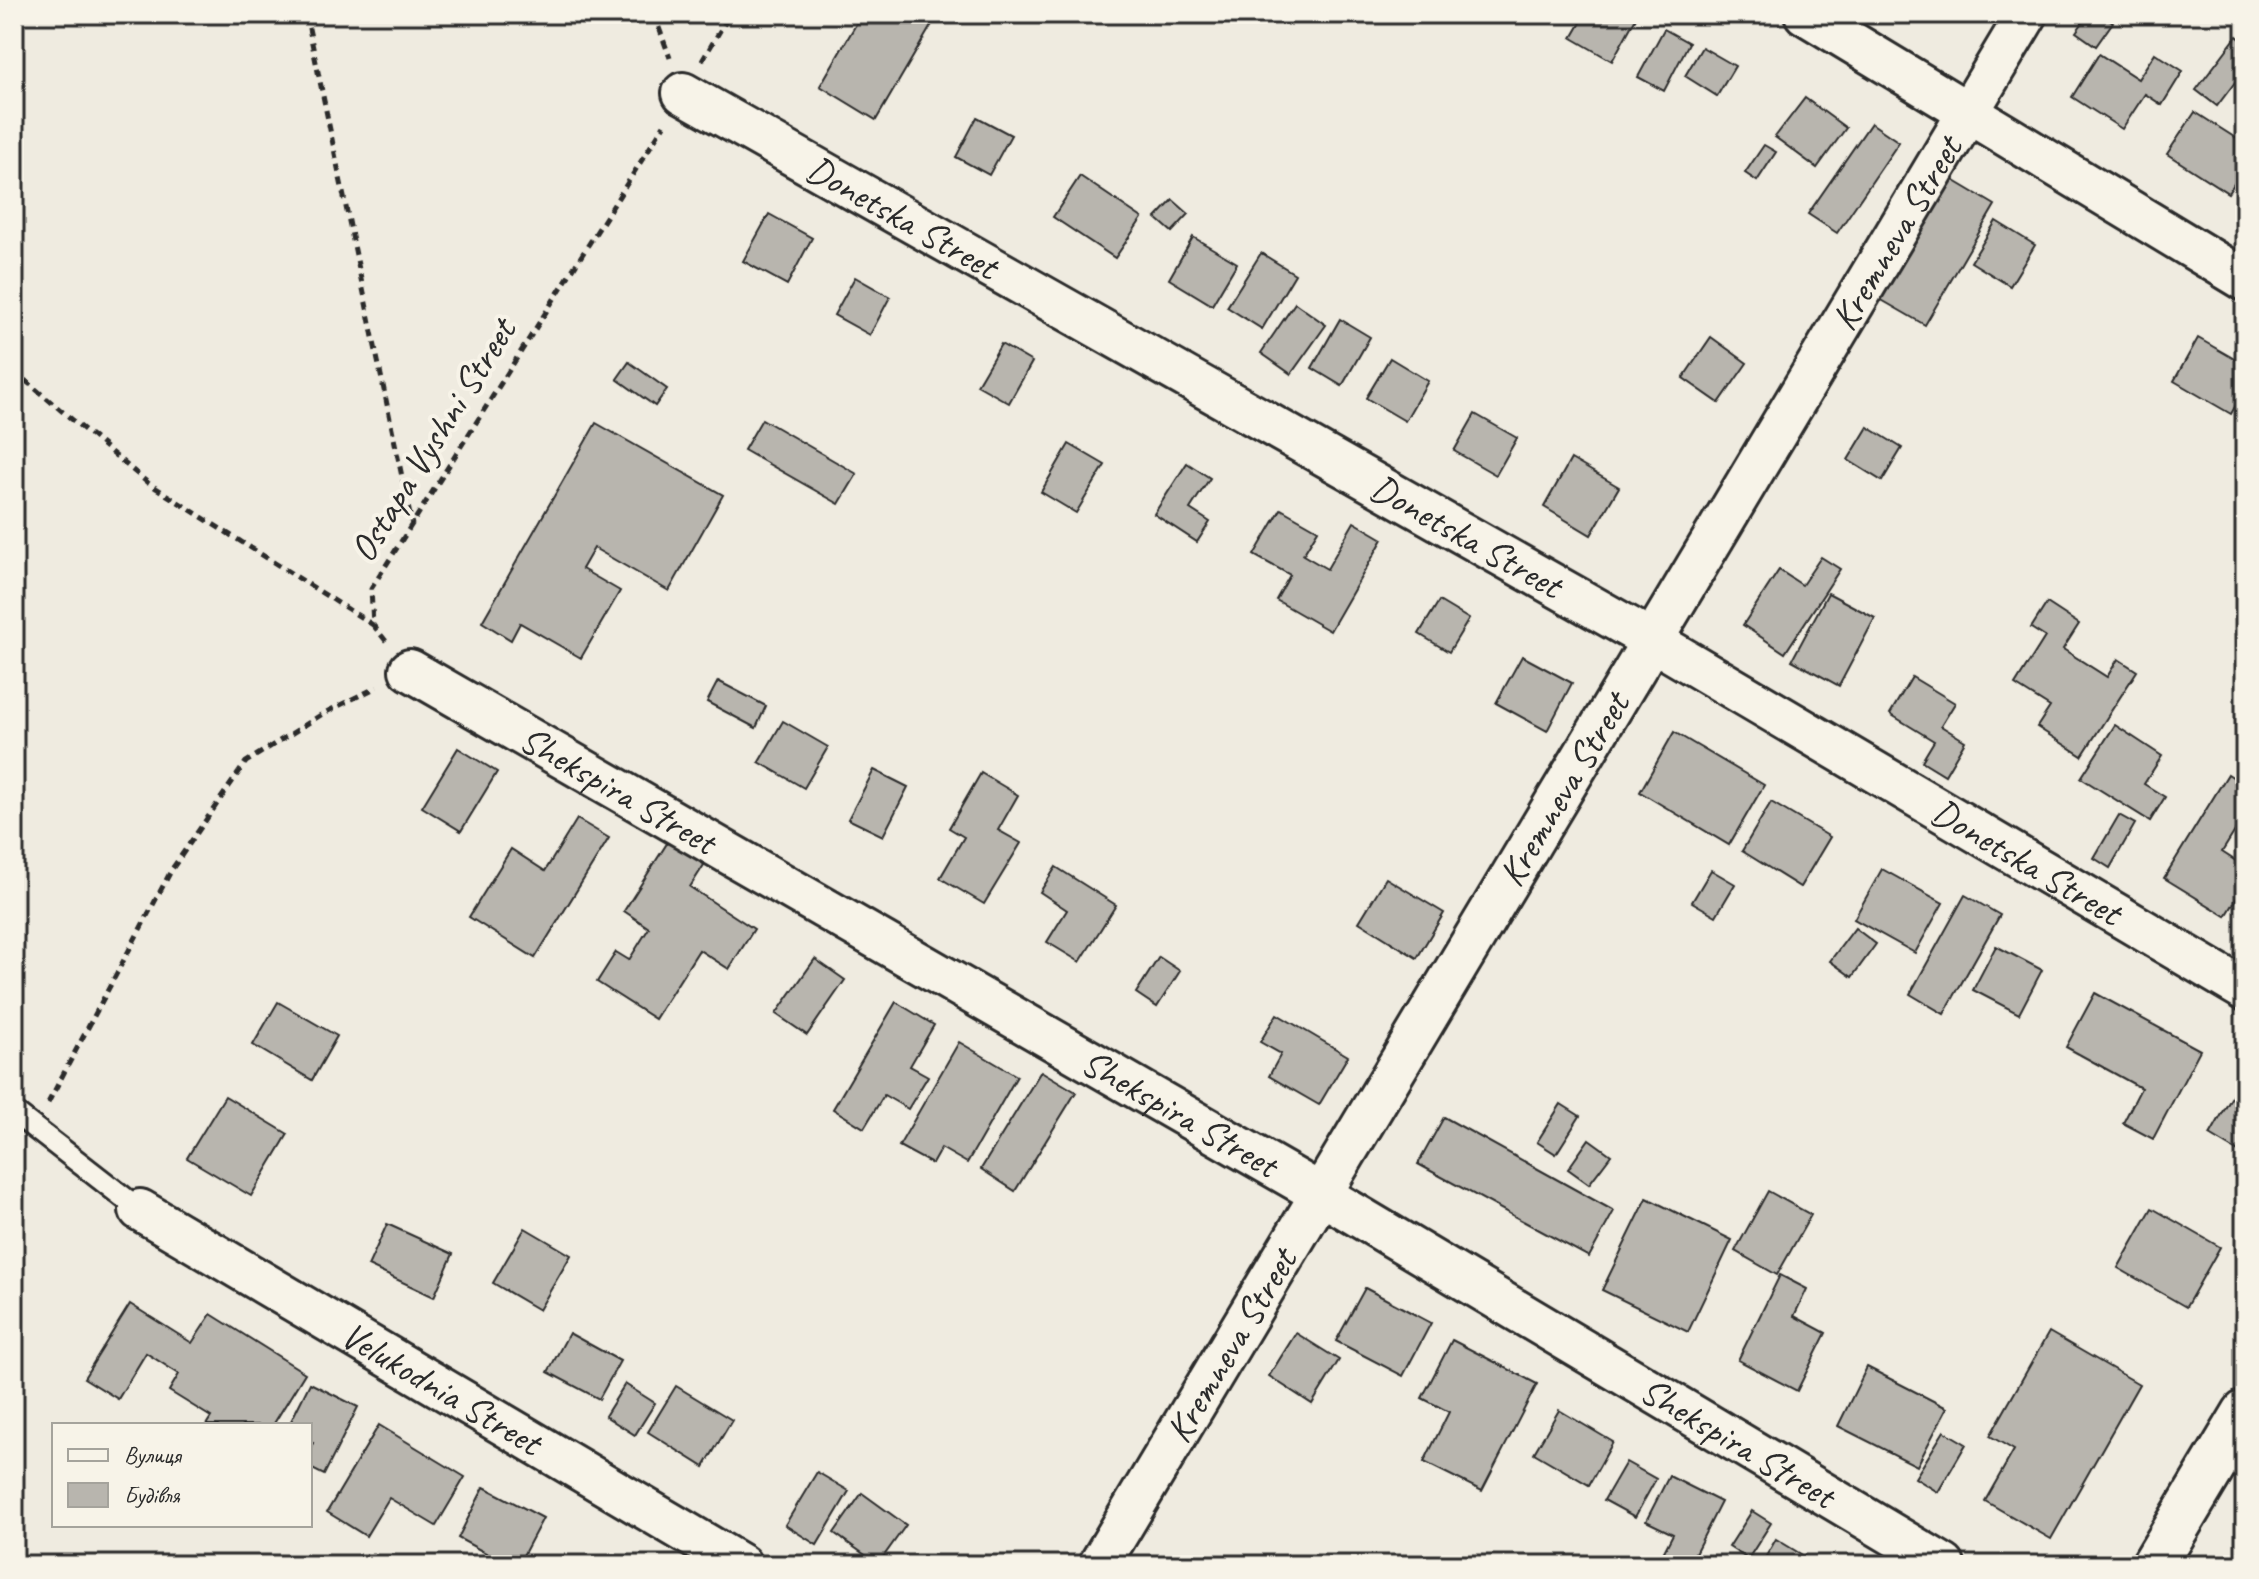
<svg xmlns="http://www.w3.org/2000/svg" width="2259" height="1579" viewBox="0 0 2259 1579" font-family="Caveat,sans-serif">
  <style>
    .building { fill: #b8b5ae; stroke: #2b2b2b; stroke-width: 2 }
    .lines { fill: none; stroke-linecap: round; stroke-linejoin: round }
    .service-casing { stroke: #2b2b2b; stroke-width: 26 }
    .minor-casing { stroke: #2b2b2b; stroke-width: 46 }
    .tertiary-casing { stroke: #2b2b2b; stroke-width: 50 }
    .path { stroke: #2b2b2b; stroke-width: 5; stroke-dasharray: 8 6; stroke-linecap: butt }
    .service { stroke: #f7f3e8; stroke-width: 20 }
    .minor { stroke: #f7f3e8; stroke-width: 40 }
    .tertiary { stroke: #f7f3e8; stroke-width: 44 }
    .labels { text-anchor: middle; stroke-width: 8; stroke-linejoin: round; paint-order: stroke }
    .street-label { font-size: 38px; fill: #2b2b2b; stroke: #f7f3e8 }
  </style>
  <rect width="100%" height="100%" fill="#efebe0"/>
  <filter id="ink" filterUnits="userSpaceOnUse"><feTurbulence type="fractalNoise" baseFrequency=".0125" numOctaves="2"/><feDisplacementMap in="SourceGraphic" scale="16" xChannelSelector="R" yChannelSelector="G"/><feConvolveMatrix kernelMatrix="1 2 1 2 8 2 1 2 1" color-interpolation-filters="sRGB"/></filter>
  <g filter="url(#ink)">
    <g class="building">
      <path d="M862,14H938L876,120L820,86Z"/>
      <path d="M1586,14H1638L1612,61L1572,38Z"/>
      <path d="M2089,14H2102L2113,22L2096,46L2076,32Z"/>
      <path d="M1664,29L1689,43L1664,91L1638,77Z"/>
      <path d="M2237,36L2245,43V69L2217,106L2196,90Z"/>
      <path d="M1702,47L1735,66L1717,96L1685,76Z"/>
      <path d="M2155,53L2183,71L2162,105L2145,94L2122,129L2072,97L2099,54L2138,79Z"/>
      <path d="M1805,98L1846,128L1817,168L1775,137Z"/>
      <path d="M2195,112L2245,144V167L2228,193L2167,154Z"/>
      <path d="M977,117L1011,135L989,175L956,157Z"/>
      <path d="M1871,123L1899,142L1837,233L1808,214Z"/>
      <path d="M1764,145L1776,152L1757,181L1745,173Z"/>
      <path d="M1080,176L1142,218L1115,258L1053,217Z"/>
      <path d="M1948,177L1995,205L1925,325L1878,298Z"/>
      <path d="M1173,200L1189,214L1172,232L1156,218Z"/>
      <path d="M769,214L812,238L787,285L743,261Z"/>
      <path d="M1996,221L2035,245L2010,286L1971,262Z"/>
      <path d="M1193,237L1237,263L1212,305L1169,279Z"/>
      <path d="M1261,253L1295,274L1262,329L1227,307Z"/>
      <path d="M855,277L890,297L870,335L834,315Z"/>
      <path d="M1295,303L1326,325L1291,374L1261,353Z"/>
      <path d="M1340,319L1370,337L1342,386L1312,368Z"/>
      <path d="M1711,337L1747,363L1719,403L1683,378Z"/>
      <path d="M2198,338L2245,365V389L2231,414L2174,381Z"/>
      <path d="M1001,344L1032,362L1009,403L977,385Z"/>
      <path d="M1390,358L1428,381L1405,421L1366,398Z"/>
      <path d="M629,362L667,389L655,406L617,379Z"/>
      <path d="M1475,414L1517,438L1496,475L1454,451Z"/>
      <path d="M762,419L857,474L839,504L744,450Z"/>
      <path d="M596,423L723,495L669,591L594,548L582,569L620,591L581,658L520,623L511,640L482,622Z"/>
      <path d="M1868,427L1902,448L1882,481L1848,460Z"/>
      <path d="M1069,444L1105,465L1076,513L1041,492Z"/>
      <path d="M1571,459L1619,487L1591,535L1544,507Z"/>
      <path d="M1187,463L1210,478L1190,509L1210,522L1197,542L1154,514Z"/>
      <path d="M1281,509L1318,530L1303,555L1327,569L1354,522L1383,539L1330,631L1276,600L1290,575L1254,555Z"/>
      <path d="M1821,557L1840,569L1785,653L1743,625L1779,570L1802,585Z"/>
      <path d="M1828,593L1875,618L1839,686L1792,660Z"/>
      <path d="M1439,601L1469,619L1449,652L1419,634Z"/>
      <path d="M2047,603L2079,624L2063,649L2107,677L2118,659L2137,671L2082,756L2037,727L2050,707L2015,685L2045,637L2031,628Z"/>
      <path d="M1522,656L1572,683L1547,731L1496,703Z"/>
      <path d="M1912,677L1955,703L1941,726L1965,741L1945,775L1922,761L1934,741L1890,714Z"/>
      <path d="M718,681L766,706L756,728L707,702Z"/>
      <path d="M783,721L828,747L804,788L759,762Z"/>
      <path d="M2115,725L2162,756L2144,784L2165,797L2150,821L2081,778Z"/>
      <path d="M1674,732L1764,785L1729,845L1640,792Z"/>
      <path d="M458,748L497,772L461,831L422,807Z"/>
      <path d="M874,770L908,787L883,836L848,819Z"/>
      <path d="M981,773L1018,795L998,830L1021,843L984,904L940,878L964,837L949,828Z"/>
      <path d="M2228,774L2245,785V815L2222,852L2245,867V885L2226,916L2164,878Z"/>
      <path d="M1771,802L1830,837L1800,887L1742,851Z"/>
      <path d="M2119,815L2135,824L2110,868L2094,858Z"/>
      <path d="M577,819L609,838L535,958L469,917L511,849L545,871Z"/>
      <path d="M673,834L709,857L690,887L754,929L729,969L699,950L655,1019L597,982L616,952L629,960L649,928L624,911Z"/>
      <path d="M1056,867L1116,905L1080,962L1047,942L1067,910L1040,892Z"/>
      <path d="M1882,869L1943,903L1915,953L1854,919Z"/>
      <path d="M1711,870L1735,884L1716,916L1692,902Z"/>
      <path d="M1386,878L1444,913L1417,958L1359,922Z"/>
      <path d="M1965,895L2000,915L1944,1014L1910,994Z"/>
      <path d="M1855,928L1876,944L1852,977L1830,961Z"/>
      <path d="M1996,946L2042,970L2019,1014L1973,990Z"/>
      <path d="M1159,957L1180,971L1157,1007L1136,993Z"/>
      <path d="M815,959L845,980L807,1035L776,1014Z"/>
      <path d="M2095,993L2200,1050L2153,1139L2123,1123L2141,1088L2066,1047Z"/>
      <path d="M278,1002L337,1036L312,1080L253,1045Z"/>
      <path d="M896,1002L934,1025L910,1066L928,1076L908,1109L884,1095L864,1128L833,1109Z"/>
      <path d="M1277,1014L1348,1056L1319,1105L1269,1076L1281,1054L1260,1042Z"/>
      <path d="M959,1042L1017,1076L967,1163L941,1148L932,1164L899,1146Z"/>
      <path d="M1041,1071L1076,1092L1015,1191L981,1169Z"/>
      <path d="M2242,1079L2245,1081V1156L2210,1135Z"/>
      <path d="M225,1096L288,1134L251,1196L187,1158Z"/>
      <path d="M1561,1104L1580,1116L1556,1154L1537,1142Z"/>
      <path d="M1444,1117L1614,1211L1589,1257L1418,1164Z"/>
      <path d="M1589,1139L1611,1155L1589,1184L1568,1169Z"/>
      <path d="M1768,1191L1811,1215L1777,1275L1735,1251Z"/>
      <path d="M1647,1198L1732,1240L1688,1332L1602,1290Z"/>
      <path d="M2152,1208L2220,1247L2186,1307L2118,1268Z"/>
      <path d="M387,1224L453,1254L434,1297L368,1266Z"/>
      <path d="M525,1228L571,1255L539,1310L493,1283Z"/>
      <path d="M1780,1275L1807,1289L1794,1316L1826,1333L1797,1391L1738,1360Z"/>
      <path d="M1365,1288L1431,1323L1403,1376L1336,1341Z"/>
      <path d="M130,1304L192,1343L211,1314L305,1373L273,1425H206L211,1417L169,1391L179,1374L146,1353L118,1399L84,1378Z"/>
      <path d="M2049,1332L2139,1384L2051,1539L1985,1501L2014,1450L1990,1436Z"/>
      <path d="M569,1333L620,1361L599,1399L548,1372Z"/>
      <path d="M1296,1333L1339,1360L1312,1404L1269,1376Z"/>
      <path d="M1452,1340L1537,1384L1482,1491L1424,1462L1449,1412L1422,1398Z"/>
      <path d="M1867,1367L1947,1408L1917,1466L1838,1426Z"/>
      <path d="M310,1383L358,1407L324,1475L310,1468V1449L313,1443L310,1442V1425H289Z"/>
      <path d="M625,1384L655,1403L635,1435L605,1416Z"/>
      <path d="M676,1386L732,1420L704,1467L648,1432Z"/>
      <path d="M1559,1410L1613,1442L1589,1485L1534,1453Z"/>
      <path d="M379,1425L465,1477L436,1526L389,1498L366,1536L327,1512Z"/>
      <path d="M1944,1431L1966,1444L1938,1492L1915,1478Z"/>
      <path d="M1626,1462L1656,1479L1635,1517L1604,1500Z"/>
      <path d="M817,1472L849,1491L817,1545L785,1525Z"/>
      <path d="M1669,1476L1721,1502L1689,1565H1666L1659,1561L1673,1534L1646,1521Z"/>
      <path d="M484,1487L543,1518L518,1565H508L458,1538Z"/>
      <path d="M862,1493L906,1525L878,1564L834,1533Z"/>
      <path d="M1752,1511L1771,1523L1748,1559L1729,1547Z"/>
      <path d="M1776,1539L1814,1562L1812,1565H1761Z"/>
    </g>
    <g class="lines">
      <defs>
        <path id="service" d="M14,1112L140,1210"/>
        <g id="minor">
          <path d="M1805,14L2245,280"/>
          <path id="s1" d="M683,93L1653,641L2245,990"/>
          <path id="s2" d="M410,670L1321,1194L1944,1565"/>
          <path id="s3" d="M140,1210L741,1565"/>
          <path id="s4" d="M1099,1565L2027,14"/>
        </g>
        <path id="tertiary" d="M2154,1565L2245,1413"/>
      </defs>
      <use href="#service" class="service-casing"/>
      <use href="#minor" class="minor-casing"/>
      <use href="#tertiary" class="tertiary-casing"/>
      <g class="path">
        <path d="M306,14L412,525"/>
        <path d="M654,14L670,58"/>
        <path d="M702,61L730,14"/>
        <path d="M14,371L148,483L373,625"/>
        <path d="M386,641L373,625L371,589L664,125"/>
        <path d="M48,1103L172,869L246,762L324,713L377,687"/>
      </g>
      <use href="#service" class="service"/>
      <use href="#minor" class="minor"/>
      <use href="#tertiary" class="tertiary"/>
    </g>
  </g>
  <g class="labels">
    <g class="street-label">
      <text dy="13" stroke="none"><textPath href="#s1" startOffset="252">Donetska Street</textPath></text>
      <text dy="13" stroke="none"><textPath href="#s4" startOffset="1552">Kremneva Street</textPath></text>
      <text transform="translate(432 440) rotate(-58)" y="13">Ostapa Vyshni Street</text>
      <text dy="13" stroke="none"><textPath href="#s1" startOffset="900">Donetska Street</textPath></text>
      <text dy="13" stroke="none"><textPath href="#s2" startOffset="240">Shekspira Street</textPath></text>
      <text dy="13" stroke="none"><textPath href="#s4" startOffset="904">Kremneva Street</textPath></text>
      <text dy="13" stroke="none"><textPath href="#s1" startOffset="1548">Donetska Street</textPath></text>
      <text dy="13" stroke="none"><textPath href="#s2" startOffset="888">Shekspira Street</textPath></text>
      <text dy="13" stroke="none"><textPath href="#s4" startOffset="256">Kremneva Street</textPath></text>
      <text dy="13" stroke="none"><textPath href="#s3" startOffset="350">Velukodnia Street</textPath></text>
      <text dy="13" stroke="none"><textPath href="#s2" startOffset="1536">Shekspira Street</textPath></text>
    </g>
  </g>
  <rect width="2259" height="1579" fill="none" stroke="#f7f3e8" stroke-width="48"/>
  <rect x="24" y="24" width="2211" height="1531" fill="none" stroke="#2b2b2b" stroke-width="3" filter="url(#ink)"/>
  <rect x="52" y="1423" width="260" height="104" fill="#f7f3e8" stroke="#a5a39c" stroke-width="2"/>
  <rect x="68" y="1449" width="40" height="12" fill="#f7f3e8" stroke="#a5a39c" stroke-width="2"/>
  <text x="124" y="1463" font-size="24" fill="#2b2b2b">Вулиця</text>
  <rect x="68" y="1483" width="40" height="24" fill="#b8b5ae" stroke="#a5a39c" stroke-width="2"/>
  <text x="124" y="1503" font-size="24" fill="#2b2b2b">Будівля</text>
</svg>
